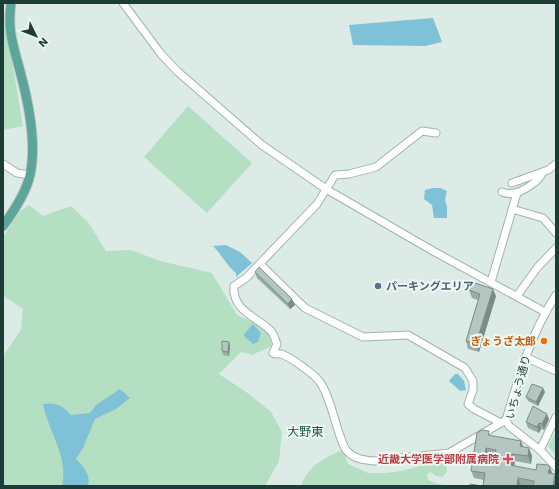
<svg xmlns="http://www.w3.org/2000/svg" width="559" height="489" viewBox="0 0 559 489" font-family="'Work Sans','Noto Sans JP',sans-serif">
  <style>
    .green { fill: #b4dfc3 }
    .water { fill: #7fc1d7 }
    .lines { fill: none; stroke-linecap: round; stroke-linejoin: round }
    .minor-casing { stroke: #a0b3ae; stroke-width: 9 }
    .major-casing { stroke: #c0c8c7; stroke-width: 11 }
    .minor { stroke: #fff; stroke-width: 7 }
    .major { stroke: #5da59a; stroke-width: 9 }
    .wall { fill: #9aaaa5; fill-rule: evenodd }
    .shaded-wall { fill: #7d8b86 }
    .building { fill: #b3c6c0; stroke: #7d8b86; fill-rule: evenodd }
    .service-dot { fill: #5c6f8a; stroke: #eef8f4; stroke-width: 1.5 }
    .food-dot { fill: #e8710a; stroke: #eef8f4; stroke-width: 1.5 }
    .health-dot { fill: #e0444e; stroke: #eef8f4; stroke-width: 1.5 }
    .labels { text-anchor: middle; stroke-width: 4; stroke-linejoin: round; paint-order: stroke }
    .service-label { font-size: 11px; font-weight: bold; fill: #4e5e75; stroke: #eef8f4; text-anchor: start }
    .food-label { font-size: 11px; font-weight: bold; fill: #c56008; stroke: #eef8f4; text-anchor: end }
    .street-label { font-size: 11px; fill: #1d3c37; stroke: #eef8f4 }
    .health-label { font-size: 11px; font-weight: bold; fill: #be3a42; stroke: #eef8f4; text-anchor: end }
    .neighbourhood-label { font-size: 12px; fill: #185048; stroke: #eef8f4 }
  </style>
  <rect width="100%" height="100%" fill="#ddebe6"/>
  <g class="green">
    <path d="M6,26L23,126L3,130V29Z"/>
    <path d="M188,106L252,163L207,213L144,157Z"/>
    <path d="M29,205L43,216L71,206L88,222L106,251L131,250L160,261L212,273L237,315L254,322L269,333L272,346L252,355L241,352L219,374L249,394L271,412L282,432L279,461L265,486H3V356L21,330L23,309L5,297L3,294V237L20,211Z"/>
    <path d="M556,431V455L548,446Z"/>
    <path d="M343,449L348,464L368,473H385L402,471L446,459L447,471L443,477L436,476L431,472L427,474L428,480L438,484L458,486H301C310,463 323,460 343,449Z"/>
  </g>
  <g class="water">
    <path d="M433,18L442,42L425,46L353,45L349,25Z"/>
    <path d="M433,188H441L447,191L445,200L447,207V218H434L432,205L424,199L425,190Z"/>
    <path d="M226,245L240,252L252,263L236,277V273C228,267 221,254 213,246Z"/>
    <path d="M253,324L261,333L258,342L253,344L245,337L244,334Z"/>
    <path d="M455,374H458L464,381L466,390L460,391L449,381Z"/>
    <path d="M120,389L130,398L116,409L95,419L83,448L76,459C84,467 91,475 88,486H62C69,457 48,431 43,404C57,402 62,405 71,415L90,413L96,405Z"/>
  </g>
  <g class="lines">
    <defs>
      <g id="minor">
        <path d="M123,3L161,54L177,71L262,145L326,189L433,251L545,312"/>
        <path d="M436,133L422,131L376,167L349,174L335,175L317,204L246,278L234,286C232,310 255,316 270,330C274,333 275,340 277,344L273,353C276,355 278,353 281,354C289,356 314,374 319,381C332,396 338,443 348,452C355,459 364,460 373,461L449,453L506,420"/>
        <path d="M3,164L17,173L30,175"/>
        <path d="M512,183L548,170L556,164"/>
        <path d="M502,192C507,194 510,194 515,193C522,192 541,180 542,173"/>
        <path d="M512,209L543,218L556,233"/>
        <path d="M260,264L305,308L363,337L408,335L465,368L473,381V390L468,404L474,409L501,423"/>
        <path d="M491,282L517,193"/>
        <path d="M556,295C531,333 519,376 506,420L509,426L540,450L556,467"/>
        <path d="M517,296L537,268L556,248"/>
        <path d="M525,357L556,371"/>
        <path d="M540,450L556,417"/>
      </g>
      <path id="major" d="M3,226C14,211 26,193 30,175C37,143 29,105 21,75C14,47 7,33 11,3"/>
    </defs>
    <use href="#minor" class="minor-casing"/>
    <use href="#major" class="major-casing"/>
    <use href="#minor" class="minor"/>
    <use href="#major" class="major"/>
  </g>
  <g class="wall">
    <path d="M255,272L295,305L290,309L257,278Z"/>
    <path d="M469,290L496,296L479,352L468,349L466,341L478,300L472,298Z"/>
    <path d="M229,342L230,346L229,356L223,355L222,351Z"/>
    <path d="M545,392L538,406L528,401L526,397Z"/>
    <path d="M549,419L544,430L541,429L539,433L528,428L526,422Z"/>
    <path d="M490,436L523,447L532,456L531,464L515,461L514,466L552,474L556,486H483L484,480L474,478L471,471ZM489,456L495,457L494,463L488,462Z"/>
  </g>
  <g class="shaded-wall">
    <path d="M493,289L496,296L479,352L476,344Z"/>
    <path d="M292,299L295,305L290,309L288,304Z"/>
    <path d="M229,342L230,346L229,356L228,352Z"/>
    <path d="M543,388L545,392L538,406L536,402Z"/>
    <path d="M547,414L549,419L544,430L542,424Z"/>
    <path d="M539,423L541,429L539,433L537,427Z"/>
    <path d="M521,441L524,449L520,446Z"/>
    <path d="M486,448L489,456L487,469L484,461Z"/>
    <path d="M529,448L532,456L531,464L528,456Z"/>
    <path d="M512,454L515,461L513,473L510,465Z"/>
    <path d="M550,467L553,475L548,473Z"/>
    <path d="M555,474L556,478V486H553Z"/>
    <path d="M518,478L521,486H517Z"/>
  </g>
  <g class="building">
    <path d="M259,267L292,299L288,304L255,272Z"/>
    <path d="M472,282L493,289L476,344L466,341L480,294L469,290Z"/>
    <path d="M222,341L229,342L228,352L222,351Z"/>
    <path d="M532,384L543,388L536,402L526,397Z"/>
    <path d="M533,406L547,414L542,424L539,423L537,427L526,422Z"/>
    <path d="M482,430L489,431L488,435L521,441L520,446L529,448L528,456L512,454L510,465L536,470L537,464L548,465L550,467L548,473L555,474L553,486H533L534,481L518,478L517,486H483L485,473L471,471L477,433ZM486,448L496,450L494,463L484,461Z"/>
    <path d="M470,484L482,486H470Z"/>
  </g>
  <circle class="service-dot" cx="378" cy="286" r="4"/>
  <circle class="food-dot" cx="544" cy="341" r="4"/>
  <path class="health-dot" d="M506 453h4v4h4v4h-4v4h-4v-4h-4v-4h4z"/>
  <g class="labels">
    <g class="service-label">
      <text x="386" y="290">パーキングエリア</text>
    </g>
    <g class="food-label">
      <text x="536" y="345">ぎょうざ太郎</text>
    </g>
    <g class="street-label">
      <text transform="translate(518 387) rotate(-75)" y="4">いちょう通り</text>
    </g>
    <g class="health-label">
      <text x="499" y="463">近畿大学医学部附属病院</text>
    </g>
    <g class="neighbourhood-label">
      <text x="305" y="436">大野東</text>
    </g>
  </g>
  <rect width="559" height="489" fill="none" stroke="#1d3c37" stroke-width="8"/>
  <g transform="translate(36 36) rotate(133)" stroke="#eef8f4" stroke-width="3" paint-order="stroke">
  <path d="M0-3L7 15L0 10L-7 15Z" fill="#1d3c37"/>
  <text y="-6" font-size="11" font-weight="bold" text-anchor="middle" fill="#1d3c37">N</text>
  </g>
</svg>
